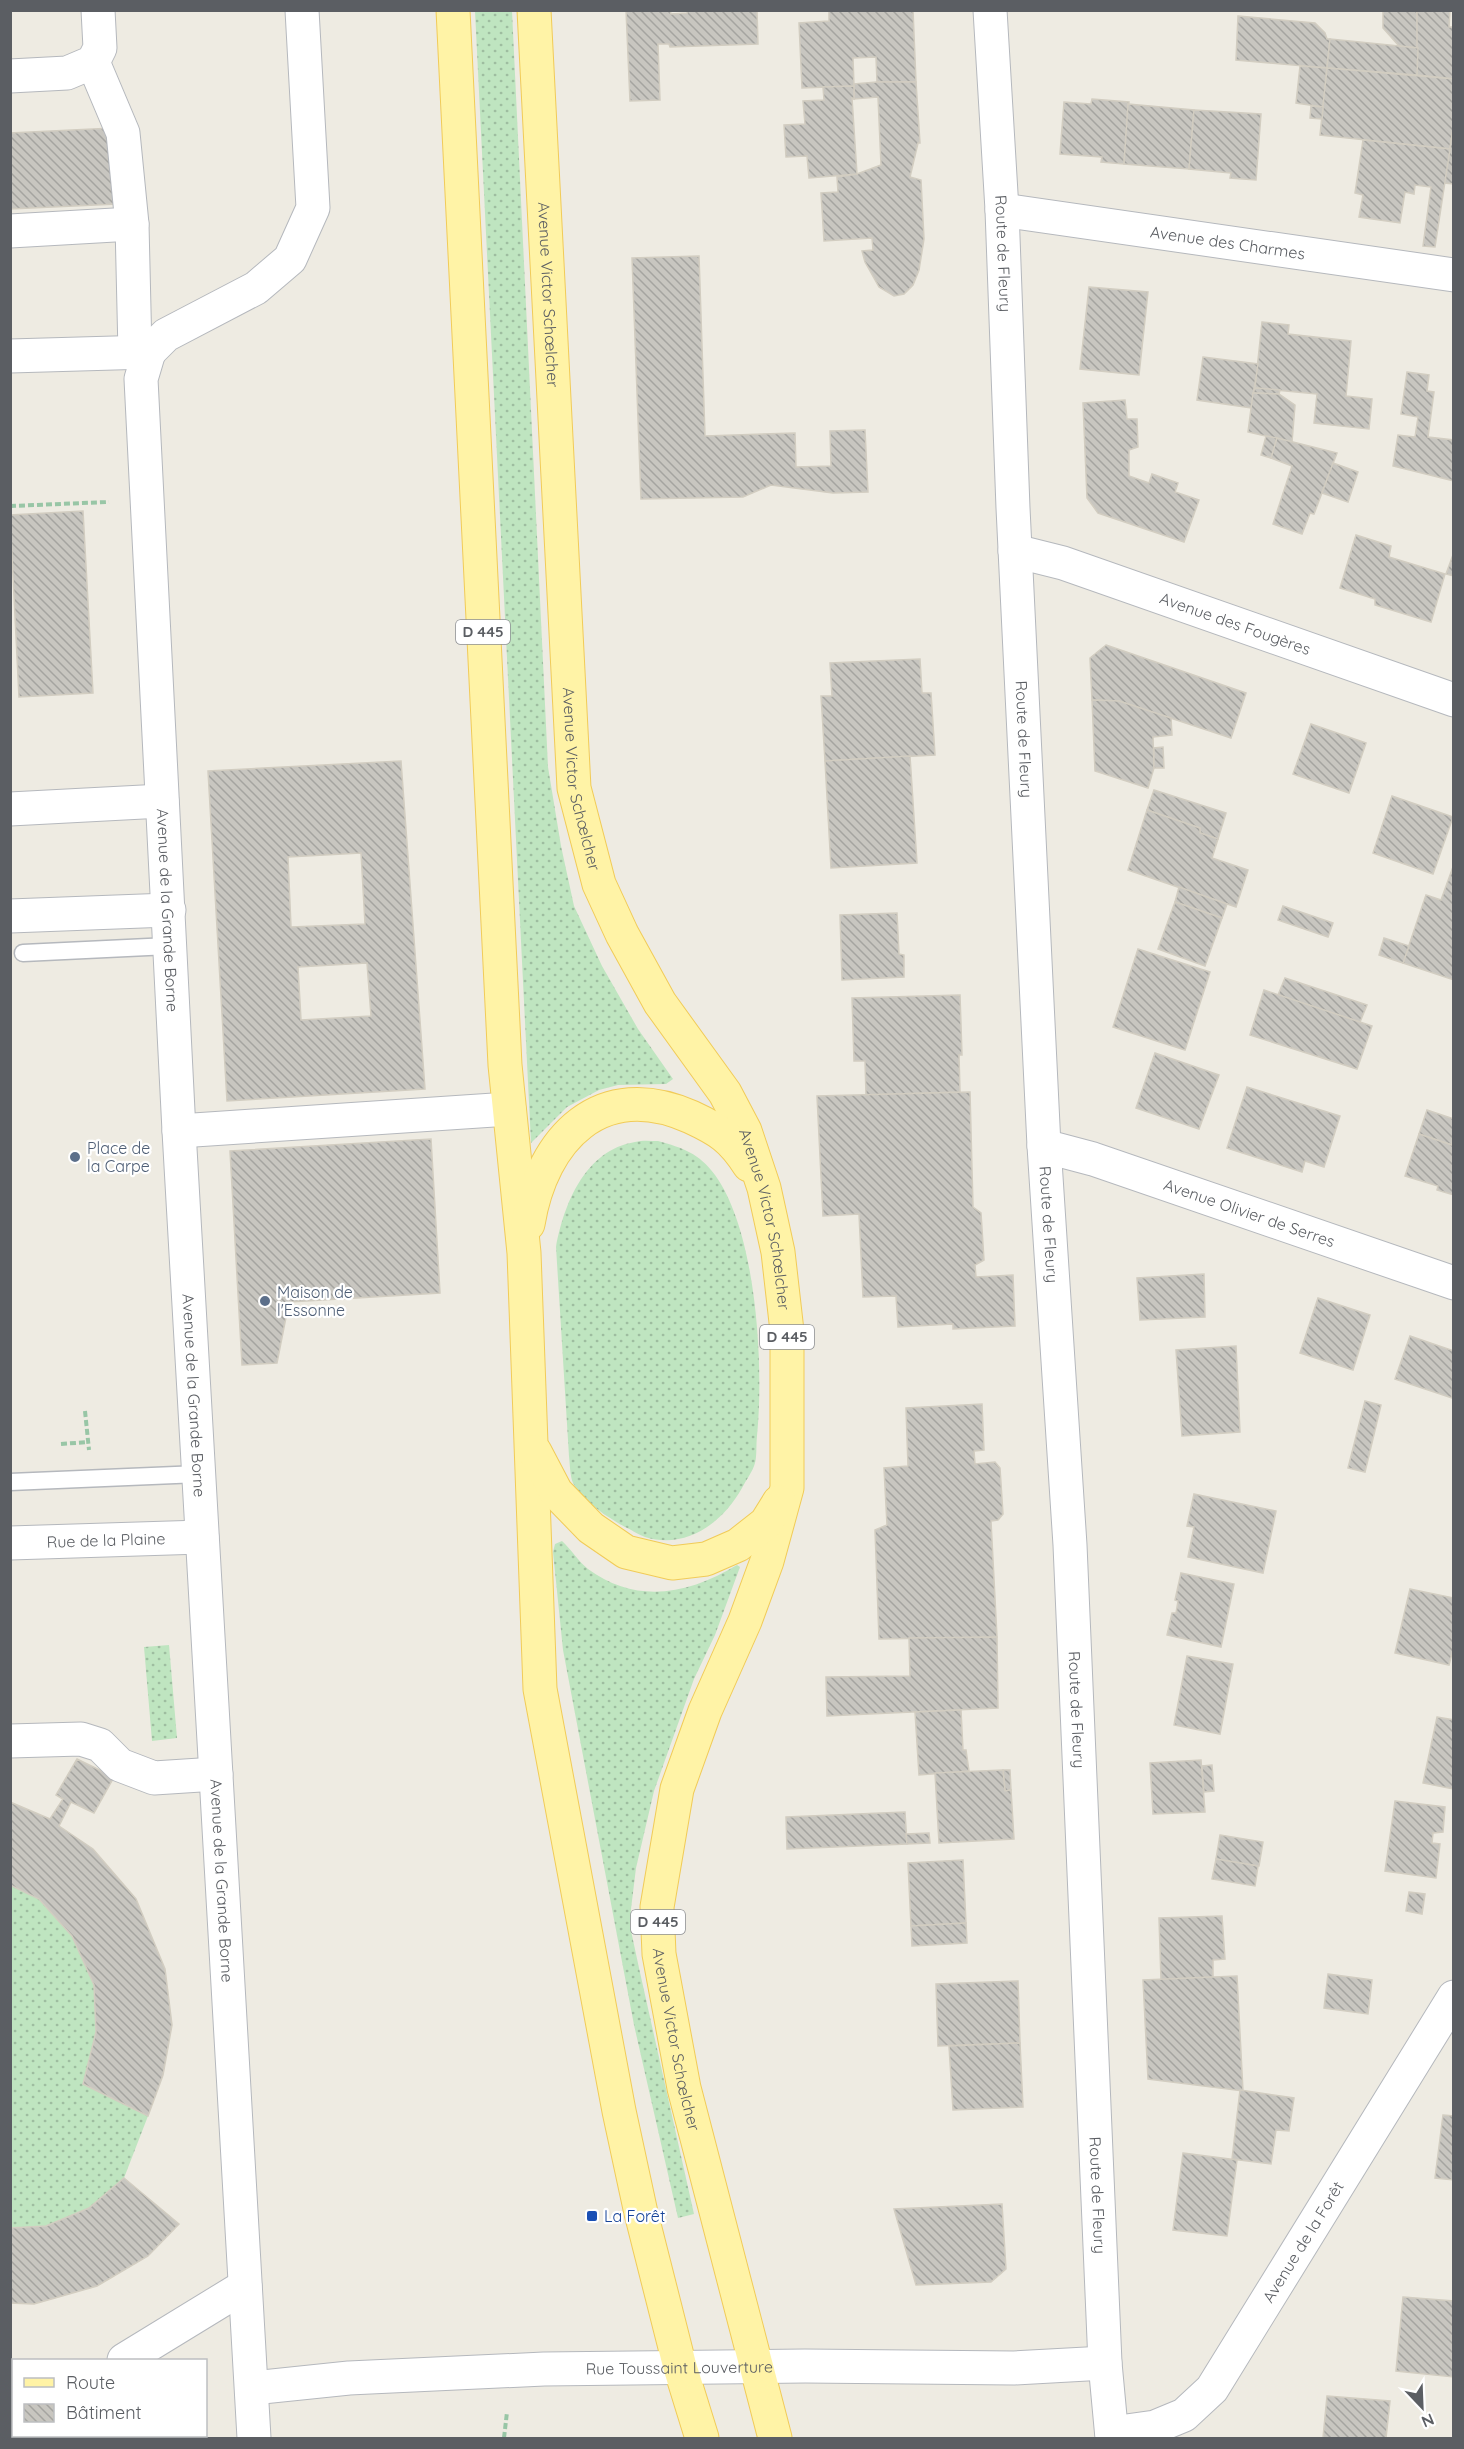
<svg xmlns="http://www.w3.org/2000/svg" width="1464" height="2449" viewBox="0 0 1464 2449" font-family="Quicksand,sans-serif">
  <style>
    .grass { fill: url(#grass-dots) }
    .building { fill: url(#building-back-hatch); stroke: #d2cdc1; stroke-width: 1.5; fill-rule: evenodd }
    .lines { fill: none; stroke-linecap: round; stroke-linejoin: round }
    .lane-casing { stroke: #b5b8bd; stroke-width: 19 }
    .street-casing { stroke: #b5b8bd; stroke-width: 35 }
    .primary-casing { stroke: #f1cb58; stroke-width: 35 }
    .path { stroke: #98c6a6; stroke-width: 4; stroke-dasharray: 6 3; stroke-linecap: butt }
    .lane { stroke: #fff; stroke-width: 16 }
    .street { stroke: #fff; stroke-width: 33 }
    .primary { stroke: #fff3a6; stroke-width: 33 }
    .service-dot { fill: #5c6f8a; stroke: #fff; stroke-width: 2 }
    .transit-dot { fill: #1a4fb4; stroke: #fff; stroke-width: 2 }
    .labels { text-anchor: middle; stroke-width: 4.5; stroke-linejoin: round; paint-order: stroke }
    .shield { fill: #fff; stroke: #8c8e92; stroke-width: 1.5 }
    .shield-label { font-size: 15px; font-weight: bold; fill: #5b5e63 }
    .street-label { font-size: 16px; fill: #5b5e63; stroke: #fff }
    .service-label { font-size: 16px; fill: #4e5e75; stroke: #fff; text-anchor: start }
    .transit-label { font-size: 16px; fill: #164399; stroke: #fff; text-anchor: start }
  </style>
  <defs>
    <pattern id="grass-dots" width="8" height="8" patternUnits="userSpaceOnUse" patternTransform="scale(1.5)"><rect width="8" height="8" fill="#bfe5c0"/><path d="M2 2h.1M6 6h.1" fill="none" stroke="#9ebda0" stroke-width="1.8" stroke-linecap="round"/></pattern>
    <pattern id="building-back-hatch" width="6" height="6" patternUnits="userSpaceOnUse" patternTransform="scale(1.5)"><rect width="6" height="6" fill="#c8c6c0"/><path d="M-1 5l2 2M0 0l6 6M5-1l2 2" fill="none" stroke="#a5a4a0"/></pattern>
  </defs>
  <rect width="100%" height="100%" fill="#eeebe2"/>
  <g class="grass">
    <path d="M475,11H512L548,767L561,846L574,906L602,966L638,1029L673,1079L666,1084L618,1085L599,1090L567,1107L531,1143Z"/>
    <path d="M658,1141C683,1148 699,1153 715,1175C757,1233 764,1367 757,1436C756,1445 757,1456 755,1463C753,1471 746,1480 742,1488C723,1522 687,1550 645,1537C639,1535 632,1530 625,1527C609,1518 582,1501 573,1483C570,1476 570,1465 569,1456L556,1247C564,1204 585,1150 635,1142C642,1140 651,1141 658,1141Z"/>
    <path d="M562,1541C571,1549 578,1561 588,1569C637,1605 689,1594 737,1565L740,1567L715,1635L694,1679L654,1791L636,1868L631,1909L630,1926L639,1968L694,2214L678,2218L634,2025L563,1650L553,1552L555,1544Z"/>
    <path d="M169,1645L177,1738L152,1741L144,1647Z"/>
    <path d="M10,1885L39,1899L72,1936L94,1985L96,2032L83,2084L148,2116L124,2178L89,2208L46,2226L10,2228Z"/>
  </g>
  <g class="building">
    <path d="M626,10H670L671,14L687,13V10H757L758,44L670,47L669,44H658L660,100L630,101Z"/>
    <path d="M829,10H913L916,82H877L876,57L853,58L854,86L802,88L799,23L829,21Z"/>
    <path d="M1383,10H1417L1418,48L1399,46L1383,28Z"/>
    <path d="M1417,10H1450L1449,27H1454V79L1417,75Z"/>
    <path d="M1238,16L1315,23L1325,33L1327,39H1330L1327,68L1236,60Z"/>
    <path d="M1330,39L1418,48L1417,75L1327,68Z"/>
    <path d="M1300,66L1327,68L1323,107L1296,103Z"/>
    <path d="M1327,68L1454,79V123L1450,149L1320,135Z"/>
    <path d="M877,82H916L920,143H918L910,177L921,180L924,239L919,270L913,285L904,294L894,296L879,287L865,262L862,251L873,250L872,238L824,241L821,193L838,192L837,177L857,174L881,165L878,97L854,99V84Z"/>
    <path d="M854,86V99L852,98L857,174L809,178L807,156L786,157L784,125L805,124L803,101L824,100L823,87Z"/>
    <path d="M1092,99L1129,102L1124,164L1101,162L1102,157L1060,154L1064,102L1091,104Z"/>
    <path d="M1128,104L1194,110L1189,169L1124,164Z"/>
    <path d="M1311,106L1323,107L1322,119L1310,118Z"/>
    <path d="M1194,110L1261,114L1256,180L1230,178L1231,173L1189,169Z"/>
    <path d="M1454,123V184L1444,183Z"/>
    <path d="M113,128L117,204L10,209V133Z"/>
    <path d="M1363,140L1450,149L1435,247L1423,246L1431,187L1415,185L1414,194L1405,192L1400,223L1359,217L1363,195L1355,193Z"/>
    <path d="M699,256L705,436L795,433L796,467L831,466L830,431L865,430L868,492L833,493L771,485L743,497L641,499L632,258Z"/>
    <path d="M1089,287L1148,292L1139,375L1080,369Z"/>
    <path d="M1262,322L1289,325L1288,334L1351,341L1346,396L1372,399L1369,429L1314,423L1317,394L1255,388Z"/>
    <path d="M1203,357L1258,364L1251,408L1197,400Z"/>
    <path d="M1407,372L1429,375L1427,391L1434,392L1428,437L1454,440V481L1393,466L1398,435L1415,437L1418,417L1401,414Z"/>
    <path d="M1255,388L1280,390L1279,394L1253,393Z"/>
    <path d="M1253,393L1279,394L1295,405L1292,442L1248,432Z"/>
    <path d="M1125,400L1127,419H1137L1138,447L1129,450V476L1149,483L1152,474L1178,483L1175,492L1199,500L1184,542L1098,513L1087,498L1083,403Z"/>
    <path d="M1266,436L1277,438L1271,458L1261,455Z"/>
    <path d="M1277,438L1337,453L1314,514L1310,513L1302,534L1273,524L1292,466L1271,458Z"/>
    <path d="M1333,463L1358,472L1348,502L1322,493Z"/>
    <path d="M83,511L93,693L19,697L10,515Z"/>
    <path d="M1356,535L1391,546L1389,557L1445,574L1431,622L1375,605V599L1340,588Z"/>
    <path d="M1454,552V576L1446,574Z"/>
    <path d="M1106,645L1246,693L1231,738L1119,701L1092,700L1090,658Z"/>
    <path d="M920,659L922,693H931L935,755L825,761L821,696H832L830,663Z"/>
    <path d="M1092,700L1119,701L1171,718L1172,735L1153,737L1154,768L1148,788L1095,771Z"/>
    <path d="M1311,724L1366,743L1349,793L1293,774Z"/>
    <path d="M1163,747L1164,768H1154V748Z"/>
    <path d="M910,756L917,863L831,868L825,761Z"/>
    <path d="M401,761L425,1089L227,1101L208,771ZM361,853L365,924L291,927L288,857ZM367,963L371,1016L301,1020L298,967Z"/>
    <path d="M1154,790L1226,813L1218,839L1200,833V828L1147,810Z"/>
    <path d="M1392,796L1453,817L1433,874L1373,853Z"/>
    <path d="M1147,810L1200,828V833L1218,839L1212,858L1248,870L1236,907L1128,870Z"/>
    <path d="M1454,864V980L1403,963L1426,895L1441,900Z"/>
    <path d="M1179,887L1227,904L1222,918L1175,902Z"/>
    <path d="M1175,902L1222,918L1205,966L1158,949Z"/>
    <path d="M1283,906L1333,923L1328,937L1278,920Z"/>
    <path d="M897,913L899,954L904,955V977L842,980L840,915Z"/>
    <path d="M1384,938L1409,946L1403,963L1379,955Z"/>
    <path d="M1138,949L1210,972L1185,1050L1113,1027Z"/>
    <path d="M1285,978L1367,1005L1360,1022L1278,995Z"/>
    <path d="M1264,990L1372,1026L1357,1069L1250,1035Z"/>
    <path d="M960,995L962,1055H959L960,1092L866,1095L865,1061H854L852,998Z"/>
    <path d="M1155,1053L1219,1075L1199,1129L1136,1108Z"/>
    <path d="M1247,1087L1340,1116L1324,1167L1305,1161L1302,1172L1227,1148Z"/>
    <path d="M970,1092L973,1207L981,1213L984,1260L975,1265L976,1277L1013,1275L1015,1326L953,1329V1324L898,1327L896,1296L863,1297L859,1214L823,1216L817,1096Z"/>
    <path d="M1427,1110L1454,1119L1452,1145L1419,1134Z"/>
    <path d="M1419,1134L1452,1145L1454,1140V1195L1437,1190L1438,1186L1405,1176Z"/>
    <path d="M431,1139L440,1293L289,1302L277,1363L242,1365L230,1151Z"/>
    <path d="M1204,1274L1205,1317L1140,1320L1137,1278Z"/>
    <path d="M1318,1298L1370,1315L1353,1370L1300,1353Z"/>
    <path d="M1410,1336L1454,1351L1452,1398L1395,1379Z"/>
    <path d="M1236,1346L1240,1432L1182,1436L1176,1350Z"/>
    <path d="M1365,1401L1381,1405L1365,1472L1348,1468Z"/>
    <path d="M982,1404L984,1450L974,1451L975,1464L995,1462L1000,1468L1003,1514L998,1520L991,1521L997,1637L879,1639L875,1530L887,1525L884,1468L908,1466L906,1408Z"/>
    <path d="M1194,1494L1276,1511L1263,1573L1188,1557L1194,1527L1187,1526Z"/>
    <path d="M1181,1573L1234,1584L1221,1647L1167,1635L1172,1613H1176L1178,1601L1175,1600Z"/>
    <path d="M1410,1589L1454,1598V1646L1449,1665L1395,1653Z"/>
    <path d="M997,1637L998,1708L827,1716L826,1677L910,1676L909,1638Z"/>
    <path d="M1187,1656L1233,1664L1220,1734L1174,1725Z"/>
    <path d="M961,1710L963,1750H966L969,1771L919,1775L915,1712Z"/>
    <path d="M1437,1717L1454,1720V1789L1423,1783Z"/>
    <path d="M77,1759L114,1777L94,1813L71,1802L59,1826L93,1849L136,1899L165,1969L172,2025L163,2075L148,2116L83,2084L96,2032L94,1985L72,1936L39,1899L10,1885V1802L50,1819L63,1799L56,1795Z"/>
    <path d="M1201,1760L1205,1812L1153,1814L1150,1763Z"/>
    <path d="M1212,1765L1214,1791L1204,1792L1202,1766Z"/>
    <path d="M1003,1770H1010L1011,1790L1005,1791Z"/>
    <path d="M1003,1770L1005,1791L1011,1790L1014,1839L939,1843L935,1773Z"/>
    <path d="M1395,1801L1445,1807L1443,1832L1433,1833L1432,1843L1440,1844L1436,1878L1385,1871Z"/>
    <path d="M905,1812L907,1844L787,1849L786,1817Z"/>
    <path d="M929,1833L930,1843L907,1844L906,1834Z"/>
    <path d="M1220,1835L1263,1842L1259,1866L1216,1859Z"/>
    <path d="M1216,1859L1258,1866L1255,1886L1212,1879Z"/>
    <path d="M963,1860L966,1923L911,1926L908,1863Z"/>
    <path d="M1409,1892L1425,1894L1422,1914L1406,1911Z"/>
    <path d="M1222,1916L1225,1959L1213,1960V1977L1161,1980L1159,1918Z"/>
    <path d="M966,1923L967,1943L912,1946L911,1926Z"/>
    <path d="M1328,1974L1372,1980L1368,2014L1324,2008Z"/>
    <path d="M1237,1976L1243,2091L1148,2079L1143,1980Z"/>
    <path d="M1018,1981L1020,2043L938,2046L936,1984Z"/>
    <path d="M1020,2043L1023,2107L953,2110L949,2046Z"/>
    <path d="M1240,2090L1294,2098L1289,2131L1276,2130L1271,2164L1232,2159Z"/>
    <path d="M1443,2115L1454,2116V2180L1435,2178Z"/>
    <path d="M1183,2153L1237,2160L1227,2236L1173,2230Z"/>
    <path d="M124,2178L179,2224L148,2256L97,2286L34,2304L10,2303V2228L46,2226L89,2208Z"/>
    <path d="M1002,2204L1006,2269L991,2282L916,2285L894,2209Z"/>
    <path d="M1403,2297L1454,2301V2377L1396,2371Z"/>
    <path d="M1327,2396L1390,2401L1386,2438H1323Z"/>
  </g>
  <g class="lines">
    <defs>
      <g id="lane">
        <path d="M23,953L169,946"/>
        <path d="M10,1482L199,1474"/>
      </g>
      <g id="street">
        <path id="s1" d="M990,10L1002,210L1013,508L1044,1146L1070,1545L1105,2363L1112,2438"/>
        <path d="M93,62L123,133L132,224L135,352"/>
        <path d="M10,76L67,73L93,62L100,48L98,10"/>
        <path id="s2" d="M1002,210L1454,275"/>
        <path d="M10,231L132,224"/>
        <path id="s3" d="M149,352L141,379L179,1131L254,2438"/>
        <path d="M10,356L149,352L166,335L256,288L290,259L313,208L302,10"/>
        <path id="s4" d="M1015,551L1063,563L1454,700"/>
        <path d="M10,809L162,801"/>
        <path d="M10,916L169,910"/>
        <path d="M179,1131L509,1109"/>
        <path id="s5" d="M1044,1146L1093,1159L1454,1283"/>
        <path id="s6" d="M10,1543L202,1537"/>
        <path d="M10,1741L81,1739L100,1745L120,1765L154,1778L216,1774"/>
        <path d="M124,2360L245,2286"/>
        <path id="s7" d="M252,2388L349,2378L544,2369L805,2366L1014,2368L1105,2363"/>
        <path d="M10,2397L14,2395"/>
        <path id="s8" d="M1112,2433L1155,2427L1184,2415L1212,2389L1454,1997"/>
        <path d="M115,2436L121,2438"/>
      </g>
      <g id="primary">
        <path d="M453,10L505,1065L524,1253L540,1689L619,2111L641,2213L680,2367L702,2438"/>
        <path id="s9" d="M534,10L574,788L599,884L622,934L660,1003L725,1093L745,1131L764,1188L778,1252L787,1331V1488L767,1561L745,1621L705,1711L677,1789L657,1907L659,1954L684,2088L775,2438"/>
        <path d="M528,1224C542,1138 601,1077 691,1117C719,1130 732,1138 749,1165"/>
        <path d="M535,1452L556,1492L591,1528L626,1552L672,1563L706,1559L738,1545L766,1523L779,1502"/>
      </g>
    </defs>
    <use href="#lane" class="lane-casing"/>
    <use href="#street" class="street-casing"/>
    <use href="#primary" class="primary-casing"/>
    <g class="path">
      <path d="M10,506L109,502"/>
      <path d="M85,1411L89,1450"/>
      <path d="M61,1444L88,1442"/>
      <path d="M504,2438L507,2412"/>
    </g>
    <use href="#lane" class="lane"/>
    <use href="#street" class="street"/>
    <use href="#primary" class="primary"/>
  </g>
  <g class="service-dot">
    <circle cx="75" cy="1157" r="6"/>
    <circle cx="265" cy="1301" r="6"/>
  </g>
  <rect class="transit-dot" x="586" y="2210" width="12" height="12" rx="3"/>
  <g class="labels">
    <g class="shield">
      <rect x="456" y="620" width="54" height="24" rx="4.5"/>
      <rect x="760" y="1325" width="54" height="24" rx="4.5"/>
      <rect x="631" y="1910" width="54" height="24" rx="4.5"/>
    </g>
    <g class="shield-label">
      <text x="483" y="637">D 445</text>
      <text x="787" y="1342">D 445</text>
      <text x="658" y="1927">D 445</text>
    </g>
    <g class="street-label">
      <text dy="6" stroke="none"><textPath href="#s2" startOffset="228">Avenue des Charmes</textPath></text>
      <text dy="6" stroke="none"><textPath href="#s1" startOffset="244">Route de Fleury</textPath></text>
      <text dy="6" stroke="none"><textPath href="#s9" startOffset="285">Avenue Victor Schœlcher</textPath></text>
      <text dy="6" stroke="none"><textPath href="#s4" startOffset="232">Avenue des Fougères</textPath></text>
      <text dy="6" stroke="none"><textPath href="#s1" startOffset="730">Route de Fleury</textPath></text>
      <text dy="6" stroke="none"><textPath href="#s9" startOffset="771">Avenue Victor Schœlcher</textPath></text>
      <text dy="6" stroke="none"><textPath href="#s3" startOffset="560">Avenue de la Grande Borne</textPath></text>
      <text dy="6" stroke="none"><textPath href="#s5" startOffset="216">Avenue Olivier de Serres</textPath></text>
      <text dy="6" stroke="none"><textPath href="#s9" startOffset="1257">Avenue Victor Schœlcher</textPath></text>
      <text dy="6" stroke="none"><textPath href="#s1" startOffset="1216">Route de Fleury</textPath></text>
      <text dy="6" stroke="none"><textPath href="#s3" startOffset="1046">Avenue de la Grande Borne</textPath></text>
      <text dy="6" stroke="none"><textPath href="#s6" startOffset="96">Rue de la Plaine</textPath></text>
      <text dy="6" stroke="none"><textPath href="#s1" startOffset="1702">Route de Fleury</textPath></text>
      <text dy="6" stroke="none"><textPath href="#s3" startOffset="1532">Avenue de la Grande Borne</textPath></text>
      <text dy="6" stroke="none"><textPath href="#s9" startOffset="2103">Avenue Victor Schœlcher</textPath></text>
      <text dy="6" stroke="none"><textPath href="#s1" startOffset="2188">Route de Fleury</textPath></text>
      <text dy="6" stroke="none"><textPath href="#s8" startOffset="286">Avenue de la Forêt</textPath></text>
      <text dy="6" stroke="none"><textPath href="#s7" startOffset="428">Rue Toussaint Louverture</textPath></text>
    </g>
    <g class="service-label">
      <text x="87" y="1154">Place de<tspan x="87" dy="18">la Carpe</tspan></text>
      <text x="277" y="1298">Maison de<tspan x="277" dy="18">l'Essonne</tspan></text>
    </g>
    <g class="transit-label">
      <text x="604" y="2222">La Forêt</text>
    </g>
  </g>
  <rect width="1464" height="2449" fill="none" stroke="#5b5e63" stroke-width="24"/>
  <rect x="12" y="2359" width="195" height="78" fill="#ffffff" stroke="#bdbfc1" stroke-width="1.5"/>
  <rect x="24" y="2378" width="30" height="9" fill="#fff3a6" stroke="#bdbfc1" stroke-width="1.5"/>
  <text x="66" y="2389" font-size="18" fill="#5b5e63">Route</text>
  <rect x="24" y="2404" width="30" height="18" fill="url(#building-back-hatch)" stroke="#bdbfc1" stroke-width="1.5"/>
  <text x="66" y="2419" font-size="18" fill="#5b5e63">Bâtiment</text>
  <g transform="translate(1422 2407) rotate(157)" stroke="#ffffff" stroke-width="4.5" paint-order="stroke">
  <path d="M0-4.5L10 22L0 15L-10 22Z" fill="#5b5e63"/>
  <text y="-9" font-size="16" font-weight="bold" text-anchor="middle" fill="#5b5e63">N</text>
  </g>
</svg>
